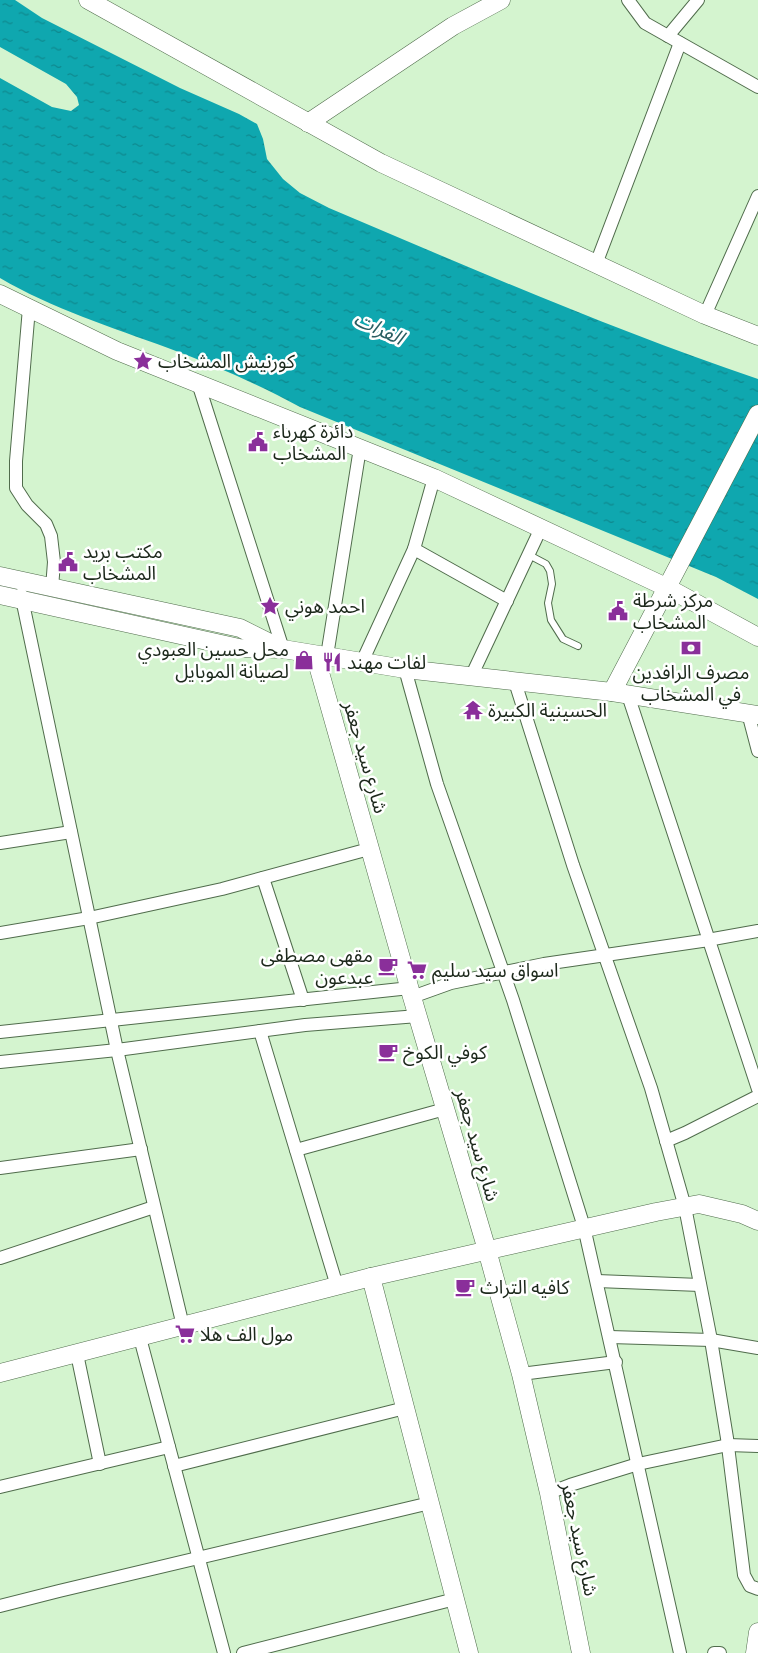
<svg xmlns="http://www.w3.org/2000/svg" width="758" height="1653" viewBox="0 0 758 1653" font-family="Cabin,'Noto Sans Arabic',sans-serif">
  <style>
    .water { fill: url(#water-ripples) }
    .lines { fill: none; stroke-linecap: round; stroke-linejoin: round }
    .lane-casing { stroke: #506c4c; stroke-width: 8 }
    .street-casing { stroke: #506c4c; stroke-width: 14 }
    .secondary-casing { stroke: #506c4c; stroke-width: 19 }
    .lane { stroke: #fff; stroke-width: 6 }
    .street { stroke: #fff; stroke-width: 12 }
    .secondary { stroke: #fff; stroke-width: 18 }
    .labels { text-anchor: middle; stroke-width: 5; stroke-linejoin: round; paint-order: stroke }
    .poi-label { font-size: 19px; fill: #1c281b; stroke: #fff; text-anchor: start }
    .street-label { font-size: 19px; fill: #1c281b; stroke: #fff }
    .water-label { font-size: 20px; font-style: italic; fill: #285d61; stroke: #fff }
  </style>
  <defs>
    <pattern id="water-ripples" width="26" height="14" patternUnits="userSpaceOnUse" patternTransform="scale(1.25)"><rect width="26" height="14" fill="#0fa7af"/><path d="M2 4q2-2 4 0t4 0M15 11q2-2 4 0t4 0" fill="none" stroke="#0e888e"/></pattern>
  </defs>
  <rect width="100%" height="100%" fill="#d4f4cf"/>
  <path class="water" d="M0,0H15L42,18L180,88L239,114L257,124L263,139L267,159L283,179L300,193L329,208C471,268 612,330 758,379V599L716,577L300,407C258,384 214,365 168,348C111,327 53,309 0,278V78L52,107L71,111L79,105L77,97L66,84L0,47Z"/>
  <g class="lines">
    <defs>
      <path id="lane" d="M529,555L546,564L550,571L552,584L548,603L551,620L563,639L578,646"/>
      <g id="street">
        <path d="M628,0L645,23L758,87"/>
        <path d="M668,36L698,0"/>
        <path d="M596,264L680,43"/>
        <path d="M29,308L16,461V488L27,505L46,524L51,536L54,562L52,588"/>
        <path d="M705,315L758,196"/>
        <path d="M198,383L283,649"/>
        <path d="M414,549L507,601"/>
        <path d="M21,594L117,1050L183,1326"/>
        <path d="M327,656L360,448"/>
        <path d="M362,662L414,549L434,478"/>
        <path d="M405,669L437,784L513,1000L584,1227L680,1653"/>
        <path d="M471,677L541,528"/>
        <path d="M515,682L573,865L651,1088L685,1207L711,1340L727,1438L744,1575L750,1586L758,1589"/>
        <path d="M628,695L758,1089"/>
        <path d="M748,713L758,751"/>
        <path d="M0,843L71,832"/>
        <path d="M263,878L303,1000"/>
        <path d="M0,933L89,918L222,889L369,849"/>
        <path d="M412,997L451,983L544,964L702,941L758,931"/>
        <path d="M260,1031L337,1286"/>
        <path d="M0,1032L410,988"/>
        <path d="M0,1062L117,1050L305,1025L418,1016"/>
        <path d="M666,1141L685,1133L758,1096"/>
        <path d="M296,1150L445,1109"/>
        <path d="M0,1168L141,1149"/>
        <path d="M0,1258L154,1207"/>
        <path d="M597,1281L700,1285"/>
        <path d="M610,1337L711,1340L758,1348"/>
        <path d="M140,1338L224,1653"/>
        <path d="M77,1354L100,1464"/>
        <path d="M521,1374L616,1362"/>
        <path d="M174,1466L405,1408"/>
        <path d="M0,1487L169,1447"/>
        <path d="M549,1493L570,1485L638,1464L728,1445L758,1446"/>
        <path d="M0,1606L59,1591L430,1503"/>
        <path d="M243,1653L455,1599"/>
        <path d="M714,1653H720"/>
      </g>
      <g id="secondary">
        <path d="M88,0L381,163L705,315L758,336"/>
        <path d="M308,123L453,26L501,0"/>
        <path d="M0,294L117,351L434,478L668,588L758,637"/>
        <path d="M0,576L240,628L278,647"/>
        <path d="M0,595L239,648L283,649L405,669L612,692L758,715"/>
        <path d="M315,655L412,997L487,1250L521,1374L549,1493L581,1653"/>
        <path d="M612,692L758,414"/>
        <path d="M371,1277L469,1653"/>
        <path d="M0,1373L371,1277L656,1212L699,1204L742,1214L758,1221"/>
        <path d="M755,1653L758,1632"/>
      </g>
    </defs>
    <use href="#lane" class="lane-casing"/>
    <use href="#street" class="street-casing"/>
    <use href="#secondary" class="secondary-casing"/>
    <use href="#lane" class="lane"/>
    <use href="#street" class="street"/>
    <use href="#secondary" class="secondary"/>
  </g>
  <defs>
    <symbol id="sight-bare" viewBox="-9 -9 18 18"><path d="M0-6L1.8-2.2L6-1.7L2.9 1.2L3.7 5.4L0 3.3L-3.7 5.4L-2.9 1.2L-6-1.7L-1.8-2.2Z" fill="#8a2f9a" stroke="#fff" stroke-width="2.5" paint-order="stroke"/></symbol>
    <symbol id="civic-bare" viewBox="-9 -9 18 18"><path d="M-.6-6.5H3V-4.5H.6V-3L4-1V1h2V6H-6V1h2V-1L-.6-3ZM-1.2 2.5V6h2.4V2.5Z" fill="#8a2f9a" stroke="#fff" stroke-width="2.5" paint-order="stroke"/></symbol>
    <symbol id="bank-bare" viewBox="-9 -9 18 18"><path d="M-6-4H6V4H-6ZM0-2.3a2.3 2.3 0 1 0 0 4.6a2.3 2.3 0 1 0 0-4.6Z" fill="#8a2f9a" stroke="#fff" stroke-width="2.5" paint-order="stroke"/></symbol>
    <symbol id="shop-bare" viewBox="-9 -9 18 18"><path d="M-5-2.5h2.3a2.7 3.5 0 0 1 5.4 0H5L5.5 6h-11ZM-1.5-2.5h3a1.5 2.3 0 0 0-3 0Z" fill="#8a2f9a" stroke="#fff" stroke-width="2.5" paint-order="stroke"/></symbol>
    <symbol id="restaurant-bare" viewBox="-9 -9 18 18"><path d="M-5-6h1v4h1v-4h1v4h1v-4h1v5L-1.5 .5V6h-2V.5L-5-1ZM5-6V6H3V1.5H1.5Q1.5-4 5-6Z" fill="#8a2f9a" stroke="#fff" stroke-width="2.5" paint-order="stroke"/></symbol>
    <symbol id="temple-bare" viewBox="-9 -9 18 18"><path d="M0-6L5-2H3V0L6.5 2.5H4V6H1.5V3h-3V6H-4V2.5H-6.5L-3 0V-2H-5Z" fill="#8a2f9a" stroke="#fff" stroke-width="2.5" paint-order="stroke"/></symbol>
    <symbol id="cafe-bare" viewBox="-9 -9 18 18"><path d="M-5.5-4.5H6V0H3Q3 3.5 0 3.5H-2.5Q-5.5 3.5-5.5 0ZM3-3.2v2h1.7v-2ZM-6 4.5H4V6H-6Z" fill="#8a2f9a" stroke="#fff" stroke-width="2.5" paint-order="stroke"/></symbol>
    <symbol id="supermarket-bare" viewBox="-9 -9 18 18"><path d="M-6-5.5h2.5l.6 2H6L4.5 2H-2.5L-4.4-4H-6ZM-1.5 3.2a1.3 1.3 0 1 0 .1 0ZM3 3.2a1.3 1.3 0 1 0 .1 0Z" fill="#8a2f9a" stroke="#fff" stroke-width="2.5" paint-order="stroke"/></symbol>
  </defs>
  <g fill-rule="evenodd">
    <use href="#sight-bare" x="129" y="347" width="28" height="28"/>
    <use href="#civic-bare" x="244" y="428" width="28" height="28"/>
    <use href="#civic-bare" x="54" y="548" width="28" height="28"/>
    <use href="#sight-bare" x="256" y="592" width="28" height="28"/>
    <use href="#civic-bare" x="604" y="597" width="28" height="28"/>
    <use href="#bank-bare" x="677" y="634" width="28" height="28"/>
    <use href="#shop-bare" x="290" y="646" width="28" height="28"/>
    <use href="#restaurant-bare" x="318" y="648" width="28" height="28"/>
    <use href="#temple-bare" x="459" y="696" width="28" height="28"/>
    <use href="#cafe-bare" x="374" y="952" width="28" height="28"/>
    <use href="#supermarket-bare" x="403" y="956" width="28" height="28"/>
    <use href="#cafe-bare" x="374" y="1038" width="28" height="28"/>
    <use href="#cafe-bare" x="451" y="1273" width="28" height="28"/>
    <use href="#supermarket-bare" x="171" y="1320" width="28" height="28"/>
  </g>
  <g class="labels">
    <g class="poi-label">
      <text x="158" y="368">كورنيش المشخاب</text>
      <text x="273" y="438">دائرة كهرباء<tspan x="273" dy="22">المشخاب</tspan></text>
      <text x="83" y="558">مكتب بريد<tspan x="83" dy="22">المشخاب</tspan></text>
      <text x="633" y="607">مركز شرطة<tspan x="633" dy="22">المشخاب</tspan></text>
      <text x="285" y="613">احمد هوني</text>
      <text x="289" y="656" text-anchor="end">محل حسين العبودي<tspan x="289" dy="22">لصيانة الموبايل</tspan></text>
      <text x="347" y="669">لفات مهند</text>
      <text x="691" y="679" text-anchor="middle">مصرف الرافدين<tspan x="691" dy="22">في المشخاب</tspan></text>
      <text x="488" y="717">الحسينية الكبيرة</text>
      <text x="373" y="962" text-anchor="end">مقهى مصطفى<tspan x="373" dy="22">عبدعون</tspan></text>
      <text x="432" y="977">اسواق سيد سليم</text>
      <text x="403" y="1059">كوفي الكوخ</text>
      <text x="480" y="1294">كافيه التراث</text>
      <text x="200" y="1341">مول الف هلا</text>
    </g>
    <g class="street-label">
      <text transform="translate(366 757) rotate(74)" y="7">شارع سيد جعفر</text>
      <text transform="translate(478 1145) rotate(74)" y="7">شارع سيد جعفر</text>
      <text transform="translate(580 1539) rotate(78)" y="7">شارع سيد جعفر</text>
    </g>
    <g class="water-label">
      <text transform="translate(379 328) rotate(25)" y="7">الفرات</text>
    </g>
  </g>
</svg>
